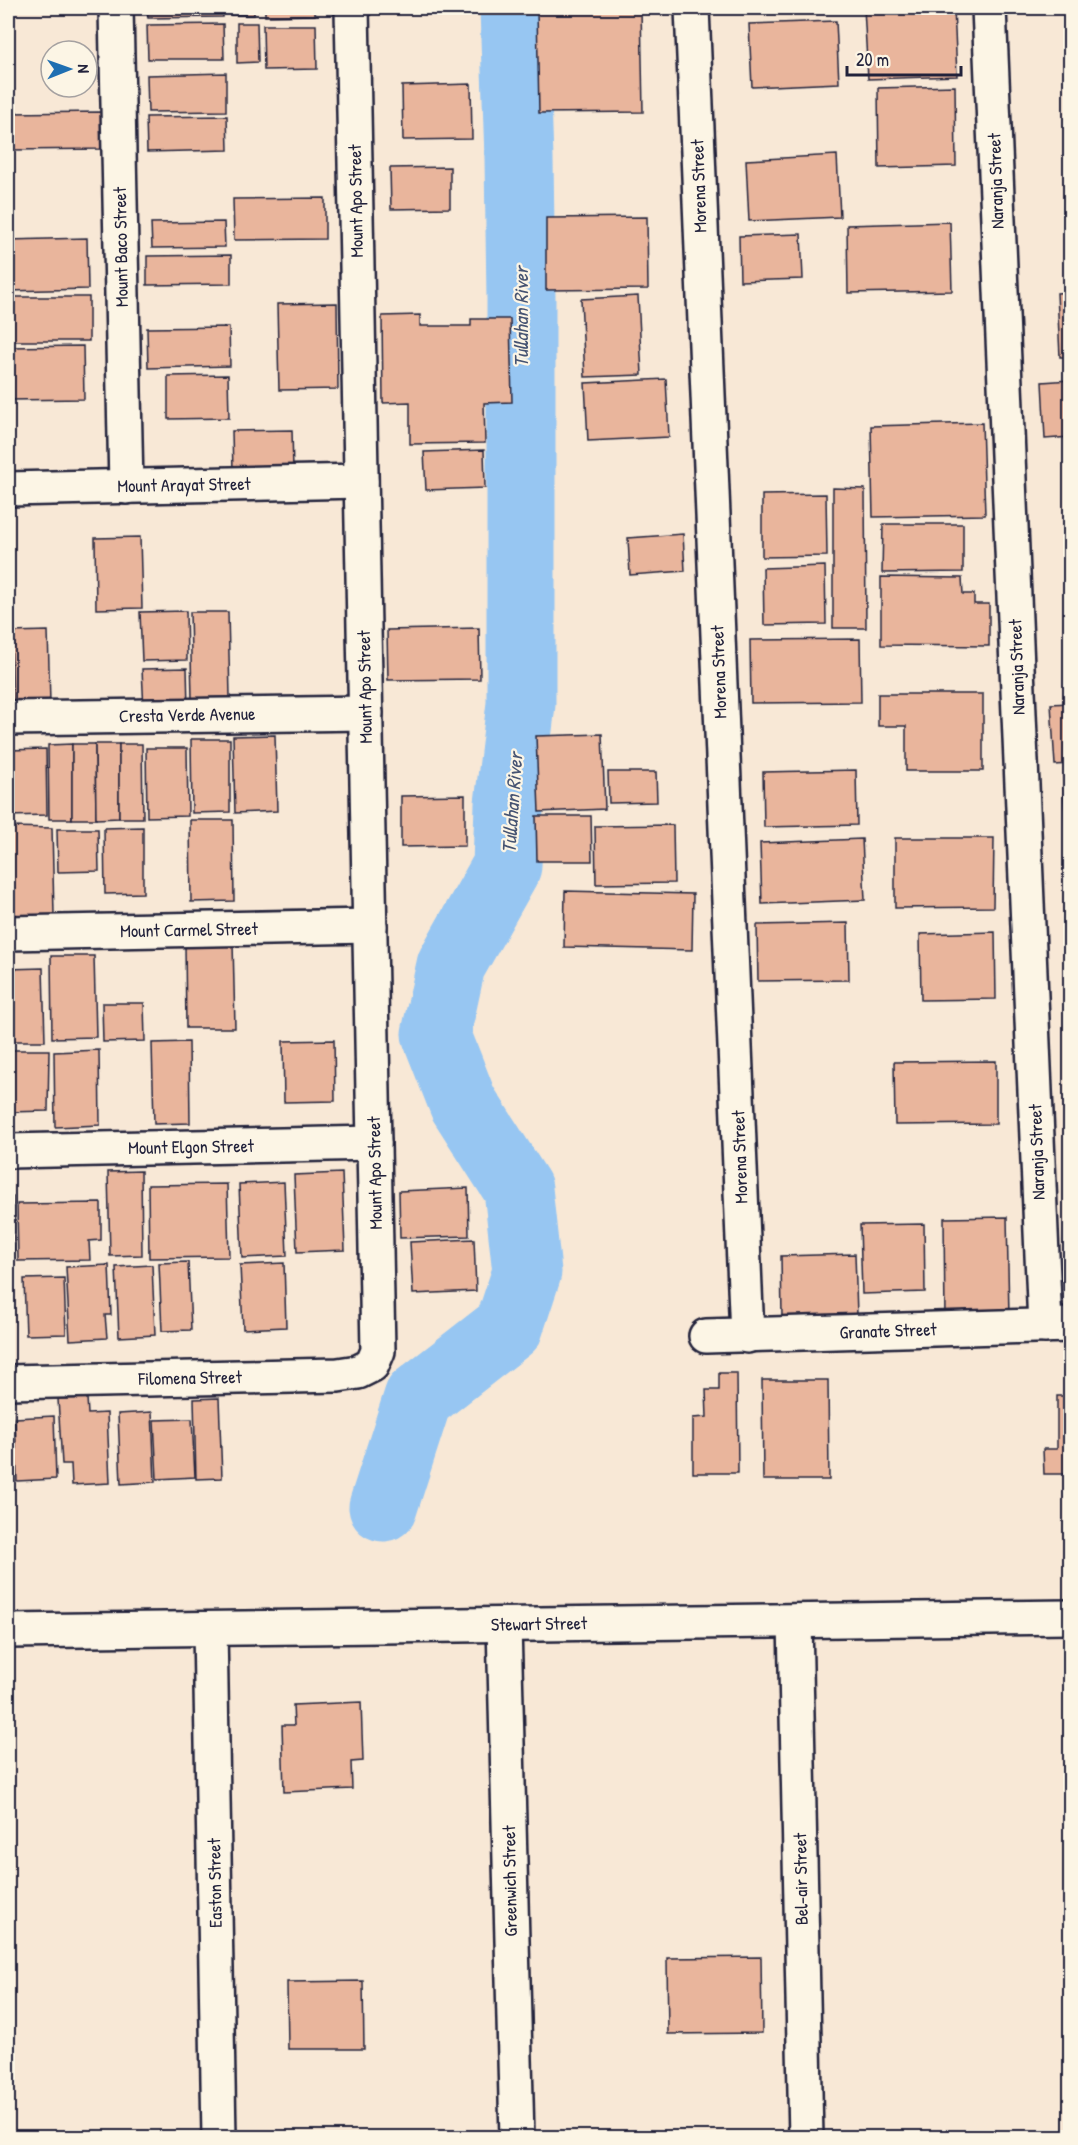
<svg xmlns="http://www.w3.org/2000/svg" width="1078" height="2145" viewBox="0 0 1078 2145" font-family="'Patrick Hand',sans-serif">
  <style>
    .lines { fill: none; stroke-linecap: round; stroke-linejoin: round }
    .river { stroke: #97c6f2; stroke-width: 69 }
    .building { fill: #e9b59c; stroke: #22223b; stroke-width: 1.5 }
    .minor-casing { stroke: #22223b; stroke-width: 38 }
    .minor { stroke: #fcf5e5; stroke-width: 33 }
    .labels { text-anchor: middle; stroke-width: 4.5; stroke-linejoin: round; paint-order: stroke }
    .street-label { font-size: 18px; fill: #22223b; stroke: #fcf5e5 }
    .water-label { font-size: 20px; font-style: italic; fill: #455372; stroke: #fcf5e5 }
  </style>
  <rect width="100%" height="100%" fill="#f8e8d6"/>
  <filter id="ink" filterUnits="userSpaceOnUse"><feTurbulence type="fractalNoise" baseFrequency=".0167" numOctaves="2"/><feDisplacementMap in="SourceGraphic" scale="12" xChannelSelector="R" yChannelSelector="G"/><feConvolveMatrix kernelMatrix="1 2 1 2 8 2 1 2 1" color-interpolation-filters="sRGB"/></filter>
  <g filter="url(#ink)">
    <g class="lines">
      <path class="river" d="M383,1507L418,1398L509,1327L527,1272L518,1189L463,1103L436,1034L451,965L507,866L509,804L521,704V299L519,159L514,8"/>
    </g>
    <g class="building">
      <path d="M147,8H223V17L148,18Z"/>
      <rect x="231" y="8" width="23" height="7"/>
      <path d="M265,8H315V15L265,16Z"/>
      <path d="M641,8L643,112L539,113L537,9Z"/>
      <path d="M864,8H954L957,76L868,79Z"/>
      <path d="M836,21L839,83L752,87L749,24Z"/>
      <path d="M237,23H257L258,62L237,63Z"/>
      <path d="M223,24L224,59H148L147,25Z"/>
      <path d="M263,25H316L317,69L264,70Z"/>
      <path d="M226,73V111L148,112L147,75Z"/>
      <path d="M471,84L472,139L403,140L402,86Z"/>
      <path d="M955,86L956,166L879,168L878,88Z"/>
      <path d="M102,112L103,149L9,150L8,113Z"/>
      <path d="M227,116L228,150L147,152L146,117Z"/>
      <path d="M837,155L840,217L749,221L746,160Z"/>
      <path d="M450,167V208L391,209L390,168Z"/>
      <path d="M325,198V239L234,240L233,199Z"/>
      <path d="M647,217L648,289L546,290V218Z"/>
      <path d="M224,222L225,247L152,248L151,223Z"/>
      <path d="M950,222L952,291L848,293L847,225Z"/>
      <path d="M801,234L803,279L740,281L739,236Z"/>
      <path d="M87,238L88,289L8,291V240Z"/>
      <path d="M231,255V284L147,285V256Z"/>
      <path d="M1070,292V357H1060L1057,293Z"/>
      <path d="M638,296L642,375L585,377L581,299Z"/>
      <rect x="8" y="297" width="81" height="44"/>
      <path d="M337,303L338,389L279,390L277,304Z"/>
      <path d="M420,315V326H471V319H510L512,402L484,403L485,443L410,444V402L383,403L382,316Z"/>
      <path d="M229,327L230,366L148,368L147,328Z"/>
      <path d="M83,346L84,399L8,400V347Z"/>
      <path d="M228,375L229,418L168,419V376Z"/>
      <path d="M666,379L669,437L588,441L585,383Z"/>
      <path d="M1070,380V437L1045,439L1042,382Z"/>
      <path d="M982,423L985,515L873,517L871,426Z"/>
      <path d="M292,430L293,471L233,472L232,431Z"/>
      <path d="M484,450L485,488L426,490L424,452Z"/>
      <path d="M833,488L865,489L866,628H833Z"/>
      <path d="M826,494L827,556L762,557V495Z"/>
      <path d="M883,524H963V572L882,573Z"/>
      <path d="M683,534L685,571L630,575L628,538Z"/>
      <path d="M140,537L142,608L96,609L95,538Z"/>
      <path d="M825,566L826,624L764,625L763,568Z"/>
      <path d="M881,577L962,578L963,594H974V604H989V646L881,645Z"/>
      <path d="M186,611L187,660L142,661L140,612Z"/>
      <path d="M190,612H228L230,697L192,698Z"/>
      <path d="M479,628L480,679L388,680L387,630Z"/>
      <path d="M48,631L50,703L13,704L11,632Z"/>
      <path d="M860,639L861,702L751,703L750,640Z"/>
      <path d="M187,668L188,709L144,710L142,669Z"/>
      <path d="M878,694H983V771H906V726H878Z"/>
      <path d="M1070,703V764L1055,765L1051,704Z"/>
      <path d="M602,734L605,809L539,812L536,736Z"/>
      <path d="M275,735L277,811L235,813L233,736Z"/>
      <path d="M191,739H230V812L192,813Z"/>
      <path d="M72,744V819H49L48,745Z"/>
      <path d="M72,744H95L96,819H72Z"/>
      <path d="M95,744H119V818L96,819Z"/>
      <path d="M119,744H142L143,818H119Z"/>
      <path d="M146,748H187L188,816L147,817Z"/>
      <path d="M46,749L47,815L8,816V750Z"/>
      <path d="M856,770L857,825L764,827L763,772Z"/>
      <path d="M608,772H656L657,802L609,803Z"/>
      <path d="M1070,775V834H1066L1063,776Z"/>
      <path d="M465,795V846L401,847V796Z"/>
      <path d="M536,816H591L592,861H537Z"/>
      <path d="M190,820H233L234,901L191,902Z"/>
      <path d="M673,825L674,883L596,884L595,826Z"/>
      <path d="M9,827L52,828L54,915L11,916Z"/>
      <path d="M143,827V893L105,894L104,828Z"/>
      <path d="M57,829H98L99,871L58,872Z"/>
      <path d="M895,838H994L993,907L895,908Z"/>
      <path d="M862,839L865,900L762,904L760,843Z"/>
      <path d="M1066,844H1070V905H1069Z"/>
      <path d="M565,891L693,894L692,950L564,947Z"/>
      <path d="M848,923L849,980L758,981L757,925Z"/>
      <path d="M995,932L996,999L921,1000L920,934Z"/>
      <path d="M233,943L235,1028H186L185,944Z"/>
      <path d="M51,956H94L96,1037L52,1038Z"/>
      <path d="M43,968L45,1041H8V969Z"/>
      <path d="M102,1003H144L145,1041L103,1042Z"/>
      <path d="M334,1040L335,1101L284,1102L283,1041Z"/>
      <path d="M189,1042L190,1123L154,1124L152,1043Z"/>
      <path d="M8,1050H49L48,1111L8,1112Z"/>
      <path d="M99,1050L100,1125L55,1127L54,1052Z"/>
      <path d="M996,1061V1124L895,1125L894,1062Z"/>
      <path d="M141,1171L142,1255L110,1256L108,1172Z"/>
      <path d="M342,1173L345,1250L297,1252L294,1175Z"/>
      <path d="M284,1182L287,1256L242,1258L239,1184Z"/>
      <path d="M227,1184L229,1257L149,1258L148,1185Z"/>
      <path d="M468,1188L469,1236L400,1238L399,1191Z"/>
      <path d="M8,1197H13L14,1264H8Z"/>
      <path d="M101,1203V1240L89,1241L90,1260L18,1261L17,1204Z"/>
      <path d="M1007,1217L1009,1317L945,1319L944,1218Z"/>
      <path d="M924,1224L925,1292L862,1294L860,1225Z"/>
      <path d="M474,1239L476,1291L413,1294L410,1242Z"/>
      <path d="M855,1254L857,1315L782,1317L781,1256Z"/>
      <path d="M188,1262L191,1330L162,1331L159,1263Z"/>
      <path d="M284,1263L286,1327L243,1329L240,1265Z"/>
      <path d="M109,1265L111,1315H105L107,1338L70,1340L66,1267Z"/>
      <path d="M152,1265L155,1335L119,1337L116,1267Z"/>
      <path d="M64,1278L66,1334L26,1335L24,1279Z"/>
      <path d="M719,1373H737L738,1473H693V1418L707,1417L706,1390H719Z"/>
      <path d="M762,1380H828L829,1480H763Z"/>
      <path d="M1057,1396H1070V1474H1044L1043,1449H1057Z"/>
      <path d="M87,1398L88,1414L107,1413L110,1483L72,1485L71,1464H62L58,1399Z"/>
      <path d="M219,1398L222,1478L196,1479L194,1399Z"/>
      <path d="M8,1411H12L15,1481L8,1482Z"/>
      <path d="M152,1412L155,1482L121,1484L118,1414Z"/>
      <path d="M54,1416L56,1479L17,1481L15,1418Z"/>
      <path d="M192,1419L195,1477L157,1479L154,1420Z"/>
      <path d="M361,1702L363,1761L351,1762L352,1789L284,1792L282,1725H294L293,1705Z"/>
      <path d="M761,1957L762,2033L668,2034L667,1958Z"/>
      <path d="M363,1981L364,2049H288L287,1982Z"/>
    </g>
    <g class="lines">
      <defs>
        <g id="minor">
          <path d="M116,8L126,487"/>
          <path d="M692,8L747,1336"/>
          <path d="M989,8L1045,1326"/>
          <path d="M8,489L361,481"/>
          <path d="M8,718L366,713"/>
          <path d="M8,933L370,926"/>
          <path d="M8,1151L374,1143"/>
          <path d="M706,1336L1070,1325"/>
          <path d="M8,1382L338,1375L358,1372L372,1365L378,1351L352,8"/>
          <path d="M795,1621L806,2138"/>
          <path d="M504,1625L517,2138"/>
          <path d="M210,1629L219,2138"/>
          <path d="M8,1631L1070,1617"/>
        </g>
      </defs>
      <use href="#minor" class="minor-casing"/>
      <use href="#minor" class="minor"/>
    </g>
  </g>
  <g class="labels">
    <g class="street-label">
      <text transform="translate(996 181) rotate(-92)" y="6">Naranja Street</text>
      <text transform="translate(699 186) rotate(-92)" y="6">Morena Street</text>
      <text transform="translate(356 201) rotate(-91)" y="6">Mount Apo Street</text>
      <text transform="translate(121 247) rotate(-91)" y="6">Mount Baco Street</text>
      <text transform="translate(184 485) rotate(-1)" y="6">Mount Arayat Street</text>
      <text transform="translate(1017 667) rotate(-92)" y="6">Naranja Street</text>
      <text transform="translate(719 672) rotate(-92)" y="6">Morena Street</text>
      <text transform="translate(365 687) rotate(-91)" y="6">Mount Apo Street</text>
      <text transform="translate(187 715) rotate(-1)" y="6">Cresta Verde Avenue</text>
      <text transform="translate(189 930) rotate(-1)" y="6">Mount Carmel Street</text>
      <text transform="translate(191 1147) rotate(-1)" y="6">Mount Elgon Street</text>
      <text transform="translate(1037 1152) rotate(-92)" y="6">Naranja Street</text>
      <text transform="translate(740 1157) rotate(-92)" y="6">Morena Street</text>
      <text transform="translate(375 1173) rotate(-91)" y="6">Mount Apo Street</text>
      <text transform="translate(888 1331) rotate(-2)" y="6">Granate Street</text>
      <text transform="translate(190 1378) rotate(-1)" y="6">Filomena Street</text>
      <text transform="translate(539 1624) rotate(-1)" y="6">Stewart Street</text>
      <text transform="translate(801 1879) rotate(-91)" y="6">Bel-air Street</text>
      <text transform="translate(510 1881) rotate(-91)" y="6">Greenwich Street</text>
      <text transform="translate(215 1883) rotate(-91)" y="6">Easton Street</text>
    </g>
    <g class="water-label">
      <text transform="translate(521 317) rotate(-90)" y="7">Tullahan River</text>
      <text transform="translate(512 803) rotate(-86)" y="7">Tullahan River</text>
    </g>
  </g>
  <rect width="1078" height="2145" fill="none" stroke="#fcf5e5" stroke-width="30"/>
  <rect x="15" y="15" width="1048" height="2115" fill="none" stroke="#22223b" stroke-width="2" filter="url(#ink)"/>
  <g transform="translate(69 69) rotate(89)"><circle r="28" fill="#fcf5e5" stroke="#a5a1a1" stroke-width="1.5"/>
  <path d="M0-4.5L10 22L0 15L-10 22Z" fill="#1f6fb2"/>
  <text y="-9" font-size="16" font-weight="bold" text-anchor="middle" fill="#22223b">N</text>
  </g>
  <path d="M847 66v9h114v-9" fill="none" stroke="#22223b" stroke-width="3"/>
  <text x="856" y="66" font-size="18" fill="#22223b" stroke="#fcf5e5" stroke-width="4.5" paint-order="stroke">20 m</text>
</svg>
